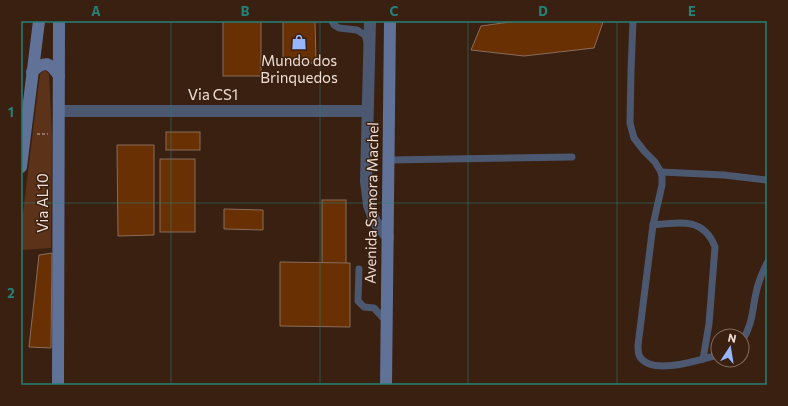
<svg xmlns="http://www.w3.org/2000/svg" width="788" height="406" viewBox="0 0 788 406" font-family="Commissioner,sans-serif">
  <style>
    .green { fill: #5c3318 }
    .building { fill: #693103; stroke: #8a6c5b }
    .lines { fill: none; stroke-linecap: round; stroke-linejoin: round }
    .path { stroke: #8a7568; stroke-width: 2; stroke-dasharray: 3 2; stroke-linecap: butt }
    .lane { stroke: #4c5770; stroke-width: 7 }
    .street { stroke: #4c5770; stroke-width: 12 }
    .secondary { stroke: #617299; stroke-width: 12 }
    .grid { fill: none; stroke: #258078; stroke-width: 1; stroke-opacity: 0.55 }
    .labels { text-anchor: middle; stroke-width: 3; stroke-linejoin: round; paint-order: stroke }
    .poi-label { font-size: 15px; fill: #efddd4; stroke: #392010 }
    .street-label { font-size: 15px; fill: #efddd4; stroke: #392010 }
    .neatline { fill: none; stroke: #258078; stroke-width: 1.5 }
    .grid-label { font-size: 13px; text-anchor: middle; font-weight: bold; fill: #258078 }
  </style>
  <rect width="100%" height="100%" fill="#392010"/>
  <path class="green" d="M45,70L49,74L52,135L51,248L21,250V229L40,74Z"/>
  <g class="building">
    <rect x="223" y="21" width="38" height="55"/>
    <path d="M283,21H315L316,63H283Z"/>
    <path d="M517,21H587L603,22L594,48L524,56L471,50L481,26Z"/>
    <rect x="166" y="132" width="34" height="18"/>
    <path d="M117,145H154V235L118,236Z"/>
    <rect x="160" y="159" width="35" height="73"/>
    <rect x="322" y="200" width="24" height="65"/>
    <path d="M224,209L263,210V230L224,229Z"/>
    <path d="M52,253L51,348L29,347L39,255Z"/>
    <path d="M280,262L350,263V327L280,326Z"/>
  </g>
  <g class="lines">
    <path class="path" d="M37,134H48"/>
    <g class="lane">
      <path d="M332,21L334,25L339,28L357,30L365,35L367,42"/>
      <path d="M633,21L631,71L630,123L634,138L644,151L655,162L661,172L662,177V185L653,225L638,345C638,348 638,352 639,355C649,377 700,360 718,355"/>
      <path d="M389,160L572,157"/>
      <path d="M661,172L724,175L767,180"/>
      <path d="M653,225C679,222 704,217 715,247L709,324L703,359"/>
      <path d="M359,269L358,301L364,307L374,308L387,322"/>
      <path d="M742,341C753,324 752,311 756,293C758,282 762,273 767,263"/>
    </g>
    <g class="street">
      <path d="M370,21L366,181L369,205L375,222L388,237"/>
      <path d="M59,111H367"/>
    </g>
    <g class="secondary">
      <path d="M32,72C45,60 50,62 59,76"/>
      <path d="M21,167L39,21"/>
      <path d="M58,385L59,21"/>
      <path d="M386,385L390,21"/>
    </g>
  </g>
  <path class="grid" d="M171,21V385M320,21V385M468,21V385M617,21V385M21,203H767"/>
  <defs>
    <symbol id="shop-bare" viewBox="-9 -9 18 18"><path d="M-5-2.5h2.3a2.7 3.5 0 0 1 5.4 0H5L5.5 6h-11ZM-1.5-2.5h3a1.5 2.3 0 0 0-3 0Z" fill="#97b6fd" stroke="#392010" stroke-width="2.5" paint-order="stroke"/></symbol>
  </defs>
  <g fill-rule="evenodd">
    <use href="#shop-bare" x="288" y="31" width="22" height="22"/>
  </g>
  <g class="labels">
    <g class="poi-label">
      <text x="299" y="66">Mundo dos<tspan x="299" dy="17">Brinquedos</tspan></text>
    </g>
    <g class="street-label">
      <text x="213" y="100">Via CS1</text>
      <text transform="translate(43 203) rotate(-90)" y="5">Via AL10</text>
      <text transform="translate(372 203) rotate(-89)" y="5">Avenida Samora Machel</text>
    </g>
  </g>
  <rect width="788" height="406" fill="none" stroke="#392010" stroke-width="44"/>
  <g transform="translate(730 348) rotate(12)"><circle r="19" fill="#392010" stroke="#826c5e"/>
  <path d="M0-3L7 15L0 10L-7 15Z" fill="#97b6fd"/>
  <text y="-6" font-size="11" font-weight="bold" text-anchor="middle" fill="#efddd4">N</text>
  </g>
  <rect x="22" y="22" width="744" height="362" class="neatline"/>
  <g class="grid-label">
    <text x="96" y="16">A</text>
    <text x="245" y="16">B</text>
    <text x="394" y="16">C</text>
    <text x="543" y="16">D</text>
    <text x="692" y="16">E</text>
    <text x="11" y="117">1</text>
    <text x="11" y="298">2</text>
  </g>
</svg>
